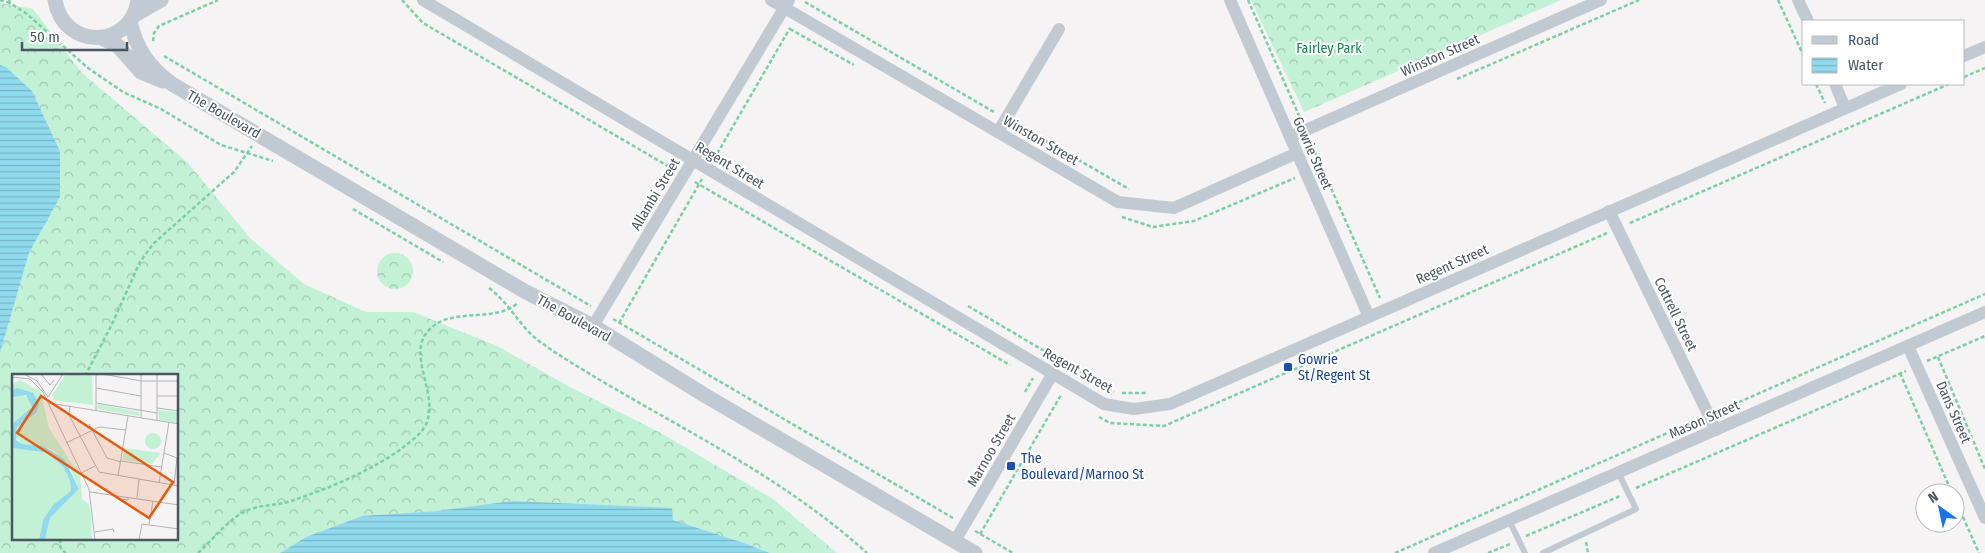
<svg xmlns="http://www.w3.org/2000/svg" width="1985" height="553" viewBox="0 0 1985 553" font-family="'Fira Sans Condensed',sans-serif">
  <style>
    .forest { fill: url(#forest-crowns); fill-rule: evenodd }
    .water { fill: url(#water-rules) }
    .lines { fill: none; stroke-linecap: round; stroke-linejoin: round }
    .path { stroke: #7ad0a6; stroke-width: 2.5; stroke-dasharray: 4 2.5; stroke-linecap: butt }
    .service { stroke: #c1cad2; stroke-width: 6 }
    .minor { stroke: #c1cad2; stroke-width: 12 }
    .tertiary { stroke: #c1cad2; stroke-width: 15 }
    .transit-dot { fill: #1a4fb4; stroke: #fff; stroke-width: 2 }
    .labels { text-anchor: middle; stroke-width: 4; stroke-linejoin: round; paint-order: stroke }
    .park-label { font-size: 14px; fill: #17864f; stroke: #fff }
    .street-label { font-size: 14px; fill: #4a5661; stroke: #fff }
    .transit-label { font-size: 14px; fill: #164399; stroke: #fff; text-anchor: start }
    .inset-road { fill: none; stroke: #b1b4b9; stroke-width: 1 }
    .view { fill: #e8590c; fill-opacity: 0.15; stroke: #e8590c; stroke-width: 2.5 }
    .inset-edge { fill: none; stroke: #4a5661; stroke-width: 2.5 }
  </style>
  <defs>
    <pattern id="forest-crowns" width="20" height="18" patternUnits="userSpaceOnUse" patternTransform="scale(1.25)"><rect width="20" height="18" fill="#c3f1d5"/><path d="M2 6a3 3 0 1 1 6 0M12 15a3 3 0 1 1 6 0" fill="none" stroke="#a0c6b0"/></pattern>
    <pattern id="water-rules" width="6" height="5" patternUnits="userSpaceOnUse" patternTransform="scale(1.25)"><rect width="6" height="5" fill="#90daee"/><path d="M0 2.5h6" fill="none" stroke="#78b4c4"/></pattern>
  </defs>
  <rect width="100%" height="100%" fill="#f5f3f3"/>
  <g class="forest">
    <path d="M1251,0H1561L1304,112Z"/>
    <path d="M0,3L33,9L82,73L187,162L251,239L304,284L366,312H413L497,346L572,388L659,432L773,499L837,553H770L744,543L673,520L672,508L437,511L362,516L306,537L280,553H0V353L29,253L60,197V151L32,91L6,68L0,65ZM14,376H178V539H14Z"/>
    <circle cx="395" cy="271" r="18"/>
  </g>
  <g class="water">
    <path d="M0,65L6,67L32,91L60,151V197L29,253L0,353Z"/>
    <path d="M512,501L672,508L673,520L744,543L770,553H280L306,537L362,516L437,511Z"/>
  </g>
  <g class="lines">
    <g class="path">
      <path d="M0,0L10,3"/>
      <path d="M9,0L10,3L27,14L88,68L123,92L161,109L221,145L273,161"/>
      <path d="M402,0L423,23L673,169"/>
      <path d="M1248,0L1301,120"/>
      <path d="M1778,0L1804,57"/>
      <path d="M805,2L994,112"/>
      <path d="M790,29L854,65"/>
      <path d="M153,41L154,33L159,26L218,0"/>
      <path d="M164,56L591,306"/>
      <path d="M1964,77L1985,68"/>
      <path d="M1457,79L1639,0"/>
      <path d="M1816,84L1825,103"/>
      <path d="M1016,124L1129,189"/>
      <path d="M1310,141L1380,298"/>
      <path d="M714,159L790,28"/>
      <path d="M695,182L1010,365"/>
      <path d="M353,209L443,262"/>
      <path d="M1122,217L1153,227L1194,221L1295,178"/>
      <path d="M1630,223L1949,84"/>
      <path d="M489,288C505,300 513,314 526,329C534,338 543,344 553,351C658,419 773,468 867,553"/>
      <path d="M968,306L1114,392"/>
      <path d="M613,319L953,518"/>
      <path d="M619,323L702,179"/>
      <path d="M1938,357L1985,469"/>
      <path d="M1927,361L1985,336"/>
      <path d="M1900,373L1952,493"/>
      <path d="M85,376L112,324L140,262L153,244L234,172L252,146"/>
      <path d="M1025,392L1033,378"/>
      <path d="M1122,393H1146"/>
      <path d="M1721,410L1985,294"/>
      <path d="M1099,417L1110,423L1164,426L1607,233"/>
      <path d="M1636,488L1906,371"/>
      <path d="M1955,499L1979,553"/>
      <path d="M975,531L1013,553"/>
      <path d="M980,534L1061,395"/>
      <path d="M1526,536L1620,496"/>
      <path d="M61,539C59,546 60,549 66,553"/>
      <path d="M1586,542L1588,553"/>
      <path d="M198,553C212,540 224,525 240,514C259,503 273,507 291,501C327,489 371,471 401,449C410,442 423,433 427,422C438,393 406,353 429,330C451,306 493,324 518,303"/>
      <path d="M1395,553L1697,420"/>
      <path d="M1488,553L1510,544"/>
    </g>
    <g class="service">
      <path d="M1509,520L1525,553"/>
      <path d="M1543,553L1636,509L1618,472"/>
    </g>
    <g class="minor">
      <path d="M423,0L1104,404L1134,409L1170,404L1901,84"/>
      <path d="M771,0L1118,202L1174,208L1297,153"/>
      <path d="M1230,0L1369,317"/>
      <path d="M1798,0L1808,21"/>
      <path d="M1964,56L1985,47"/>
      <path d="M1835,84L1845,108"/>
      <path d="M998,132L1059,29"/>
      <path d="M1290,137L1601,0"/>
      <path d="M1609,211L1716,430"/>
      <path d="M593,326L789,0"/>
      <path d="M1908,346L1985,518"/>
      <path d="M955,541L1053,373"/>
      <path d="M1434,553L1985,312"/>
    </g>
    <g class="tertiary">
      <path d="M55,0C63,50 131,50 138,0"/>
      <path d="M133,16L161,0"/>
      <path d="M130,21C136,49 149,67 172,84L526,292L593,326L706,396L975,553"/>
      <path d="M102,38L118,46L141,72L163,81"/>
    </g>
  </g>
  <g class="transit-dot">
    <rect x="1283" y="362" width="10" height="10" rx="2.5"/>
    <rect x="1006" y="461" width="10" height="10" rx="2.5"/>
  </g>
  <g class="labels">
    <g class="park-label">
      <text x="1329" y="53">Fairley Park</text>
    </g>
    <g class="street-label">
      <text transform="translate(1440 55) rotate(-24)" y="5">Winston Street</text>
      <text transform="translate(224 114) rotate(30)" y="5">The Boulevard</text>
      <text transform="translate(1041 140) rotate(30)" y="5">Winston Street</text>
      <text transform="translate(1313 153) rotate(66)" y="5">Gowrie Street</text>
      <text transform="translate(730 165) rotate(31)" y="5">Regent Street</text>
      <text transform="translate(655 194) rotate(-59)" y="5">Allambi Street</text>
      <text transform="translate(1452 264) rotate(-24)" y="5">Regent Street</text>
      <text transform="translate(1676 314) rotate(64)" y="5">Cottrell Street</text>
      <text transform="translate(574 318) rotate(29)" y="5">The Boulevard</text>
      <text transform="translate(1078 370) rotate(29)" y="5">Regent Street</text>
      <text transform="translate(1954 412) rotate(66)" y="5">Dans Street</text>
      <text transform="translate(1704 419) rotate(-24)" y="5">Mason Street</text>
      <text transform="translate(991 450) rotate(-60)" y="5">Marnoo Street</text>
    </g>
    <g class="transit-label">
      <text x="1298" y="364">Gowrie<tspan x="1298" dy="16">St/Regent St</tspan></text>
      <text x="1021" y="463">The<tspan x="1021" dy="16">Boulevard/Marnoo St</tspan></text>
    </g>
  </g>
  <g transform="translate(12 374)">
    <rect width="166" height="166" fill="#f5f3f3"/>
    <path d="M133 67a8 8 0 1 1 16 0a8 8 0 1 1-16 0Z" fill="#c3f1d5"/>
    <path d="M54,0H80L81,31L41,26L40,21ZM8,6L29,18L37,54L68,102L70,124L77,131L79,141L80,166H33L38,144L67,115L58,93L42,77L31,72L10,70L3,63L7,50L25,38L21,19L0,17V10ZM7,20L16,23L20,33L0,50V23ZM86,30L127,38V42L85,35ZM146,36L166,38V49L147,46ZM0,74L37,79L52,94L58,107L59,117L41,131L31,146L27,166H0ZM112,74L149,79L140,90L111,86Z" fill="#c3f1d5"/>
    <path d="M5,14L21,19L27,29L25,38L5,53L4,66L10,70L31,72L52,85L67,115L38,144L33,166H27L31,146L41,131L59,117L58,107L52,94L37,79L0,74V50L20,33L14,21L0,23V17Z" fill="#90daee"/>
    <path class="inset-road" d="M12,0L25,7L36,23M29,0L38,11L42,6M90,0L130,7H167M129,0V44M145,0V46M0,3L18,5L31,18L77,115L83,166M84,14L129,22M145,22H167M36,23L51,0M37,29L167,50M84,29L145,39M58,32L57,41L87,98L167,112M145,34L167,37M84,36V0M77,50L95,84L109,88M54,69L87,53L114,56M152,79L165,84L162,111M109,87L150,93M69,99L83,92M106,102L116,42M147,109L157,48M78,118L167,131M107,122L106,125L116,126V123M125,124L127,105M137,150L141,127M83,158L101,155L102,158M127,166L130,150L167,155"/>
    <path class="view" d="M29,22L161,108L137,144L5,59Z"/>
    <rect width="166" height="166" class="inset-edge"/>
  </g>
  <rect x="1802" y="20" width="162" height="65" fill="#ffffff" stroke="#b7bbc0"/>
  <rect x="1812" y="36" width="25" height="8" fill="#c1cad2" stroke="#b7bbc0"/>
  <text x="1848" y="45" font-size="15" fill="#4a5661">Road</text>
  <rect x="1812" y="58" width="25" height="15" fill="url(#water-rules)" stroke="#b7bbc0"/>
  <text x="1848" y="70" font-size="15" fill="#4a5661">Water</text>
  <g transform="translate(1940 508) rotate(327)"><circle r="24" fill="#ffffff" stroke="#b7bbc0"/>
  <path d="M0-4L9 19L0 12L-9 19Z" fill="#1a73e8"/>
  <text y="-8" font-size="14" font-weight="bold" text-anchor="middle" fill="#4a5661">N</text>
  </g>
  <path d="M22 42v8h105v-8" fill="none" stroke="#4a5661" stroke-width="2.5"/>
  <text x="30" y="42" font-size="15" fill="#4a5661" stroke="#ffffff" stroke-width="4" paint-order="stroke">50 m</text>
</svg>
